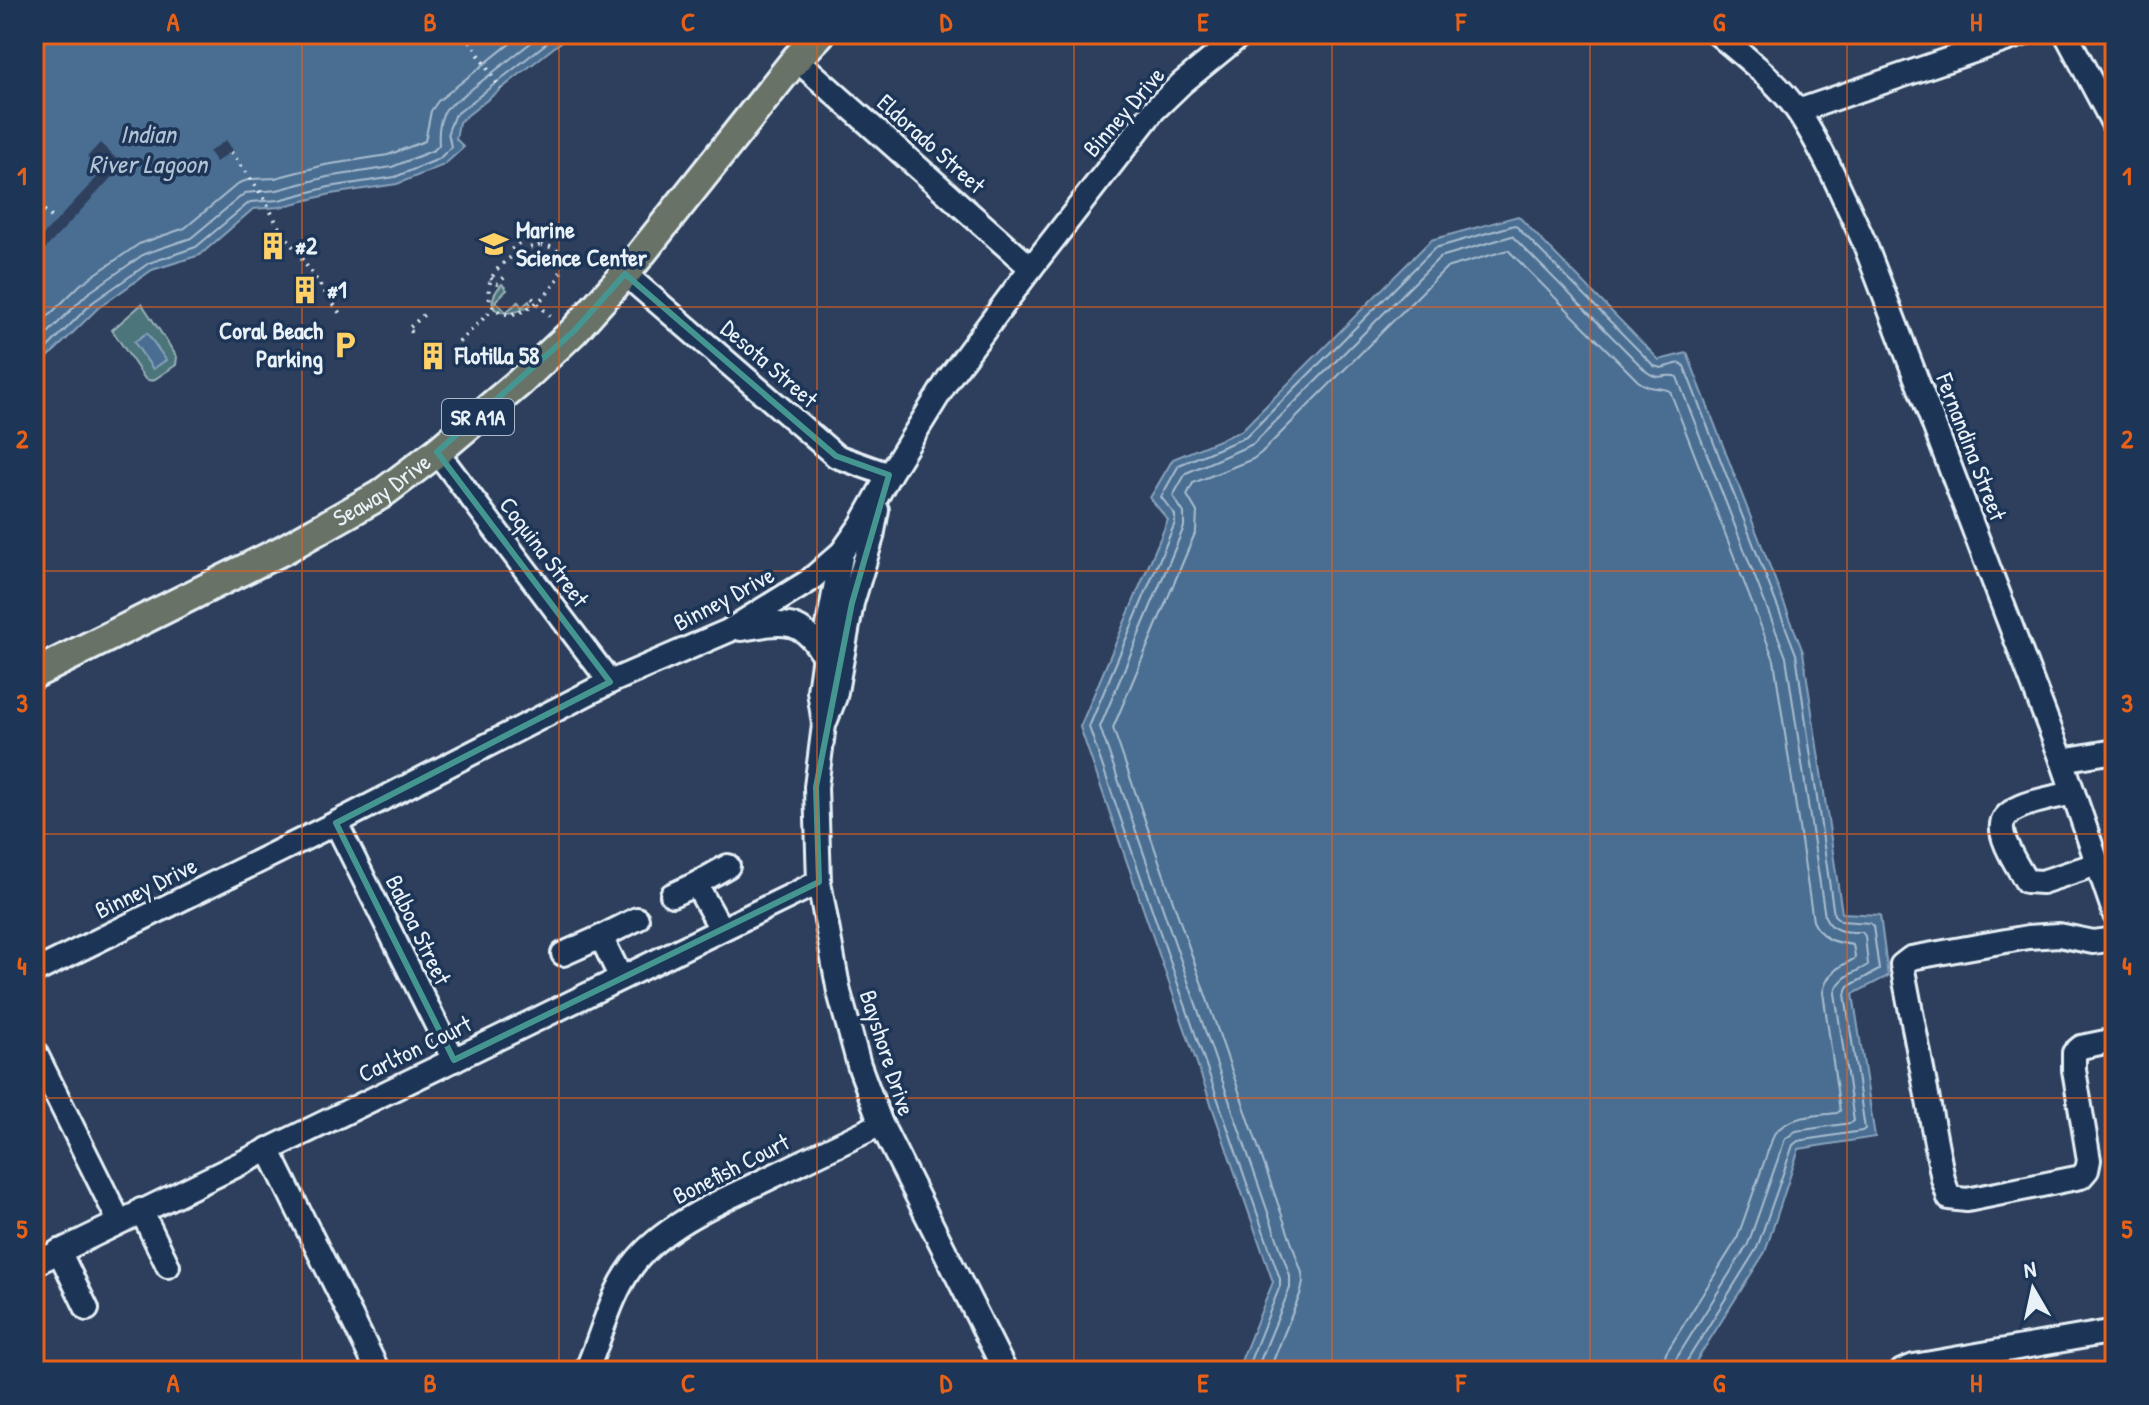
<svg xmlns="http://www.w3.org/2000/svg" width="2149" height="1405" viewBox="0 0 2149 1405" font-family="'Patrick Hand',sans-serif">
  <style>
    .green { fill: #4c757a; stroke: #9ab3b9; stroke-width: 2 }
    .water { fill: #4a6e92; stroke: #89a2bb; stroke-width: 2 }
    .pier { fill: #2d3f5d }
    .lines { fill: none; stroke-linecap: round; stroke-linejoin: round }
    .shore { stroke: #a9bdcf; stroke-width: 2 }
    .minor-casing { stroke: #e8f1f8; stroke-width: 28 }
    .major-casing { stroke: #e8f1f8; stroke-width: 34 }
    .path { stroke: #e8f1f8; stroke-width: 4; stroke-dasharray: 2 6; stroke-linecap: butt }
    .minor { stroke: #1d3557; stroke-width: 22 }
    .major { stroke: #697266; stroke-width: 28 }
    .marked { fill: none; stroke: #459590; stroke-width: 6; stroke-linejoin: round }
    .grid { fill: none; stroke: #e86118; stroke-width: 2; stroke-opacity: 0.55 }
    .labels { text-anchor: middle; stroke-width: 7; stroke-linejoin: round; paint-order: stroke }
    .shield { fill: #1d3557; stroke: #abb9c8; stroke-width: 2 }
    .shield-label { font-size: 22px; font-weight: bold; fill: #e8f1f8 }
    .street-label { font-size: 24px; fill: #e8f1f8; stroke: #1d3557 }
    .poi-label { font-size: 24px; font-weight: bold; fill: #e8f1f8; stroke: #1d3557; text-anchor: start }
    .water-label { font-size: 26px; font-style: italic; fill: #b1c3d4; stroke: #1d3557 }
    .neatline { fill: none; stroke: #e86118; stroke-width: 3 }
    .grid-label { font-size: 26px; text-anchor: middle; font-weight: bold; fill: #e86118 }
  </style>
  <rect width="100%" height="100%" fill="#2d3f5d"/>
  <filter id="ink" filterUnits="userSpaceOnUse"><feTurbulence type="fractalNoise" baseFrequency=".0125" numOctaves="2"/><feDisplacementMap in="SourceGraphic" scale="16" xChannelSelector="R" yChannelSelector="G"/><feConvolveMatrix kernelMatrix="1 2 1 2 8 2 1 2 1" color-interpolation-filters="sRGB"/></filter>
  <g filter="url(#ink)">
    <g class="green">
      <path d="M502,284L507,290L495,301L506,312L518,302L522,307L529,301L531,305C509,320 476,313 502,284Z"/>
      <path d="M142,304L177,357L176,365L152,381L145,379L112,330Z"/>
    </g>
    <g class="water">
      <path d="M34,34H571L459,122L456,139L464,147L444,165L397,184L331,194L280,207L253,209L200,255L152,270L98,308L34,371Z"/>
      <path d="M1518,216L1659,360L1687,353L1803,652L1842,913L1880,915L1888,976L1853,994L1875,1137L1799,1149L1765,1252L1690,1371H1237L1273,1282L1080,727L1168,520L1150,498L1173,459L1241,431L1431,240Z"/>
      <path d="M147,333L166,360L153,369L134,342Z"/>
    </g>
    <g class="pier">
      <path d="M226,140L233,150L216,162L209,152Z"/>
      <path d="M100,143L123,165L34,261V245L102,172L87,157Z"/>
    </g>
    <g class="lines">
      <g class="shore">
        <path d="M34,330L81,284L139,244L185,228L239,183L251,179L275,178L325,165L388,155L425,141L431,111L438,101L522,34"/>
        <path d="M34,347L87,294L144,254L191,238L245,193L277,190L327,177L392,167L434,150L439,145C438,132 439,119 446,109L542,34"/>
        <path d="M34,361L93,302L149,263L196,247L250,202L279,200L329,187L395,177L439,159L451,147L448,132L454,116L558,34"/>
        <path d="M1246,1371L1280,1286V1279L1089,727L1175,523V515L1161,497L1179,465L1246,437L1435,248L1515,225L1654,366L1661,368L1680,363L1684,366L1796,654L1834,915L1841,921L1870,923L1873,926L1879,970L1849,986L1845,994L1865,1129L1862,1131L1798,1141L1793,1145L1757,1248L1685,1364L1684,1371"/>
        <path d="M1256,1371L1290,1288V1276L1100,727L1184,527V513L1173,496L1186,473L1253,444L1440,257L1512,236L1647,372C1659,382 1668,372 1677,377L1786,657L1825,917C1833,933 1846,932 1862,932L1865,936L1868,965C1855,973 1839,976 1835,993L1854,1121L1851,1123L1796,1131L1785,1139L1748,1244L1676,1359L1674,1371"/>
        <path d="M1269,1371L1301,1292L1303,1282L1302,1273L1113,728L1196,531L1197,512L1187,495L1193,483L1253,459L1261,453L1446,268L1508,250L1638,381C1651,391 1660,386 1670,391L1774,660L1813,921C1822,940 1834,942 1853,945L1855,956L1854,959C1838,967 1827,973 1823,992L1840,1111L1837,1113C1815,1116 1789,1115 1774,1134L1737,1239L1666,1353L1662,1371"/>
      </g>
      <defs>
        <g id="minor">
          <path d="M1718,34C1744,56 1780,84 1799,113C1825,153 1844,198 1864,242L2062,760L2115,915"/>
          <path d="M2066,34L2115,127"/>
          <path d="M796,59L1031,268"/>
          <path d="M1798,111L2023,34"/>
          <path d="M625,274L836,456L889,475"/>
          <path d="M437,452L610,682"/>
          <path d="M877,510L872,537L852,603L835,697L824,725L816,787L819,882L839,992L859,1065L881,1124L1005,1371"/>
          <path d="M741,629C782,622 802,616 824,657"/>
          <path d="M824,724L819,691L829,620L842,552"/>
          <path d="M2062,760L2115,751"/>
          <path d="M2073,793C2054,798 1998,804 2002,830C2003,844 2019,869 2026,881L2042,882L2097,864"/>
          <path d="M336,823L454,1060"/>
          <path d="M672,895L696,884"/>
          <path d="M721,929L696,884L728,866"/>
          <path d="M2115,939L2093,942L2059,935L2028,937L1911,958L1902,965L1943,1179L1949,1198L1967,1200L2081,1177L2087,1170L2089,1160L2074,1070V1053L2081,1047L2115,1040"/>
          <path d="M563,954L601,937"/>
          <path d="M34,972L336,823L610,682L728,631L809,581L842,552L861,525L889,475L949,378L1031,268L1153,111L1182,83L1242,34"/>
          <path d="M621,978L601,937L637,919"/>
          <path d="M34,1050L119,1221"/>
          <path d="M268,1149L378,1371"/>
          <path d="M141,1210L168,1266"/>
          <path d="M59,1251L87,1309"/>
          <path d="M34,1264L819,882"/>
          <path d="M586,1371C602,1336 609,1297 633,1265C663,1225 721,1201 765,1180C804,1161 842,1143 881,1124"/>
          <path d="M1902,1371L1914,1366L2115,1331"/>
        </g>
        <g id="major">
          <path id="s1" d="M34,674L283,550L380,495L437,452L520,382L574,331L625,274L796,59L820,34"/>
        </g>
      </defs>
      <use href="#minor" class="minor-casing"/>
      <use href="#major" class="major-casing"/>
      <g class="path">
        <path d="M466,34L500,89"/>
        <path d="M231,152L263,196L276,222L341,315"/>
        <path d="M38,205L56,221"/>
        <path d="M519,243L511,250L519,258"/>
        <path d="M541,245C590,250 544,311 512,314C489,316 483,290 494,274C505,258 523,248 541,245Z"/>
        <path d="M491,278L497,284L506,276"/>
        <path d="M532,298L553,319"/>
        <path d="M412,332L408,329L428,311"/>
        <path d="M459,342L494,308"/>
        <path d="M34,361L39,370"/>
      </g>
      <use href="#minor" class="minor"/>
      <use href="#major" class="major"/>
    </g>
  </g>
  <path class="marked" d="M625,274L836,456L889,475L852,603L816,787L819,882L454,1060L336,823L610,682L437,452L574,331Z"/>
  <path class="grid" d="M302,34V1371M559,34V1371M817,34V1371M1074,34V1371M1332,34V1371M1590,34V1371M1847,34V1371M34,307H2115M34,571H2115M34,834H2115M34,1098H2115"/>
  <defs>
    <symbol id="university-bare" viewBox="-9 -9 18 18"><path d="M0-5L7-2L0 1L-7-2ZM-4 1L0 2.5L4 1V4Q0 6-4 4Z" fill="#ffd166" stroke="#1d3557" stroke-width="2.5" paint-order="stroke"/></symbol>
    <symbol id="building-bare" viewBox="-9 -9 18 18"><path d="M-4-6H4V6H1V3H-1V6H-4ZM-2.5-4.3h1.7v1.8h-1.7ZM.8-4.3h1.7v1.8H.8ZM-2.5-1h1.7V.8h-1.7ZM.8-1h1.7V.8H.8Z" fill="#ffd166" stroke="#1d3557" stroke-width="2.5" paint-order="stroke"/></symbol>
    <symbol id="parking-bare" viewBox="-9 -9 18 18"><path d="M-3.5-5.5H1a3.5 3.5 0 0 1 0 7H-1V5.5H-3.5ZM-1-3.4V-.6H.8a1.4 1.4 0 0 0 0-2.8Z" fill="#ffd166" stroke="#1d3557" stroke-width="2.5" paint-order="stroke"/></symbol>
  </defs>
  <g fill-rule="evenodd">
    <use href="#university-bare" x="474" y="224" width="40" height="40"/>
    <use href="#building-bare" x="253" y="226" width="40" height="40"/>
    <use href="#building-bare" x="285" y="270" width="40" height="40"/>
    <use href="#parking-bare" x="325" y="325" width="40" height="40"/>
    <use href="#building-bare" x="413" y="336" width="40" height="40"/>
  </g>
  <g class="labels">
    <rect class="shield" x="442" y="399" width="72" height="36" rx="6"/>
    <g class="shield-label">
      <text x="478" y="425">SR A1A</text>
    </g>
    <g class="street-label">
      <text transform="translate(1124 112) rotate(-49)" y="8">Binney Drive</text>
      <text transform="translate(931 144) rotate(42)" y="8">Eldorado Street</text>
      <text transform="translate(769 364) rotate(41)" y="8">Desota Street</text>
      <text transform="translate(1971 447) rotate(69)" y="8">Fernandina Street</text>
      <text dy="8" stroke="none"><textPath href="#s1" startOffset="394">Seaway Drive</textPath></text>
      <text transform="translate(544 552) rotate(53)" y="8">Coquina Street</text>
      <text transform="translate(724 599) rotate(-28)" y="8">Binney Drive</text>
      <text transform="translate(146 888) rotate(-26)" y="8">Binney Drive</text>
      <text transform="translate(418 930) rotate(64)" y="8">Balboa Street</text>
      <text transform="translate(415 1049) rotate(-26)" y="8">Carlton Court</text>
      <text transform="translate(887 1053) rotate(72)" y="8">Bayshore Drive</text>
      <text transform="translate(731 1169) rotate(-27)" y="8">Bonefish Court</text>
    </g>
    <g class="poi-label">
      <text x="516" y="238">Marine<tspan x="516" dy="28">Science Center</tspan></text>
      <text x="295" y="254">#2</text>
      <text x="327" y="298">#1</text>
      <text x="323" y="339" text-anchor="end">Coral Beach<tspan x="323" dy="28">Parking</tspan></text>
      <text x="455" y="364">Flotilla 58</text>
    </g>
    <g class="water-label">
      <text x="148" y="143">Indian<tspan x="148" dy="30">River Lagoon</tspan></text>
    </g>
  </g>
  <rect width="2149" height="1405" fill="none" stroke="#1d3557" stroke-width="88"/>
  <g transform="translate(2033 1289) rotate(351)" stroke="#1d3557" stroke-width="6" paint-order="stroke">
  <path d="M0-6L14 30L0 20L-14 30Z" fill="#e8f1f8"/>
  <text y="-12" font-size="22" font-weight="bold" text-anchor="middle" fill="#e8f1f8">N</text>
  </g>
  <rect x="44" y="44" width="2061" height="1317" class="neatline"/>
  <g class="grid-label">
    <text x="173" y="31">A</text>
    <text x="430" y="31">B</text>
    <text x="688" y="31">C</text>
    <text x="946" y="31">D</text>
    <text x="1203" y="31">E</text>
    <text x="1461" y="31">F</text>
    <text x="1719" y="31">G</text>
    <text x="1976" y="31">H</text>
    <text x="22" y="185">1</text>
    <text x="2127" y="185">1</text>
    <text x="22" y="448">2</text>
    <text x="2127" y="448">2</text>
    <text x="22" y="712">3</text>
    <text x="2127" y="712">3</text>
    <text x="22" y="975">4</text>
    <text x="2127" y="975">4</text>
    <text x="22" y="1238">5</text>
    <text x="2127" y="1238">5</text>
    <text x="173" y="1392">A</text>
    <text x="430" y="1392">B</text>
    <text x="688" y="1392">C</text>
    <text x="946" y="1392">D</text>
    <text x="1203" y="1392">E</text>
    <text x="1461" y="1392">F</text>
    <text x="1719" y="1392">G</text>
    <text x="1976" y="1392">H</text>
  </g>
</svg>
